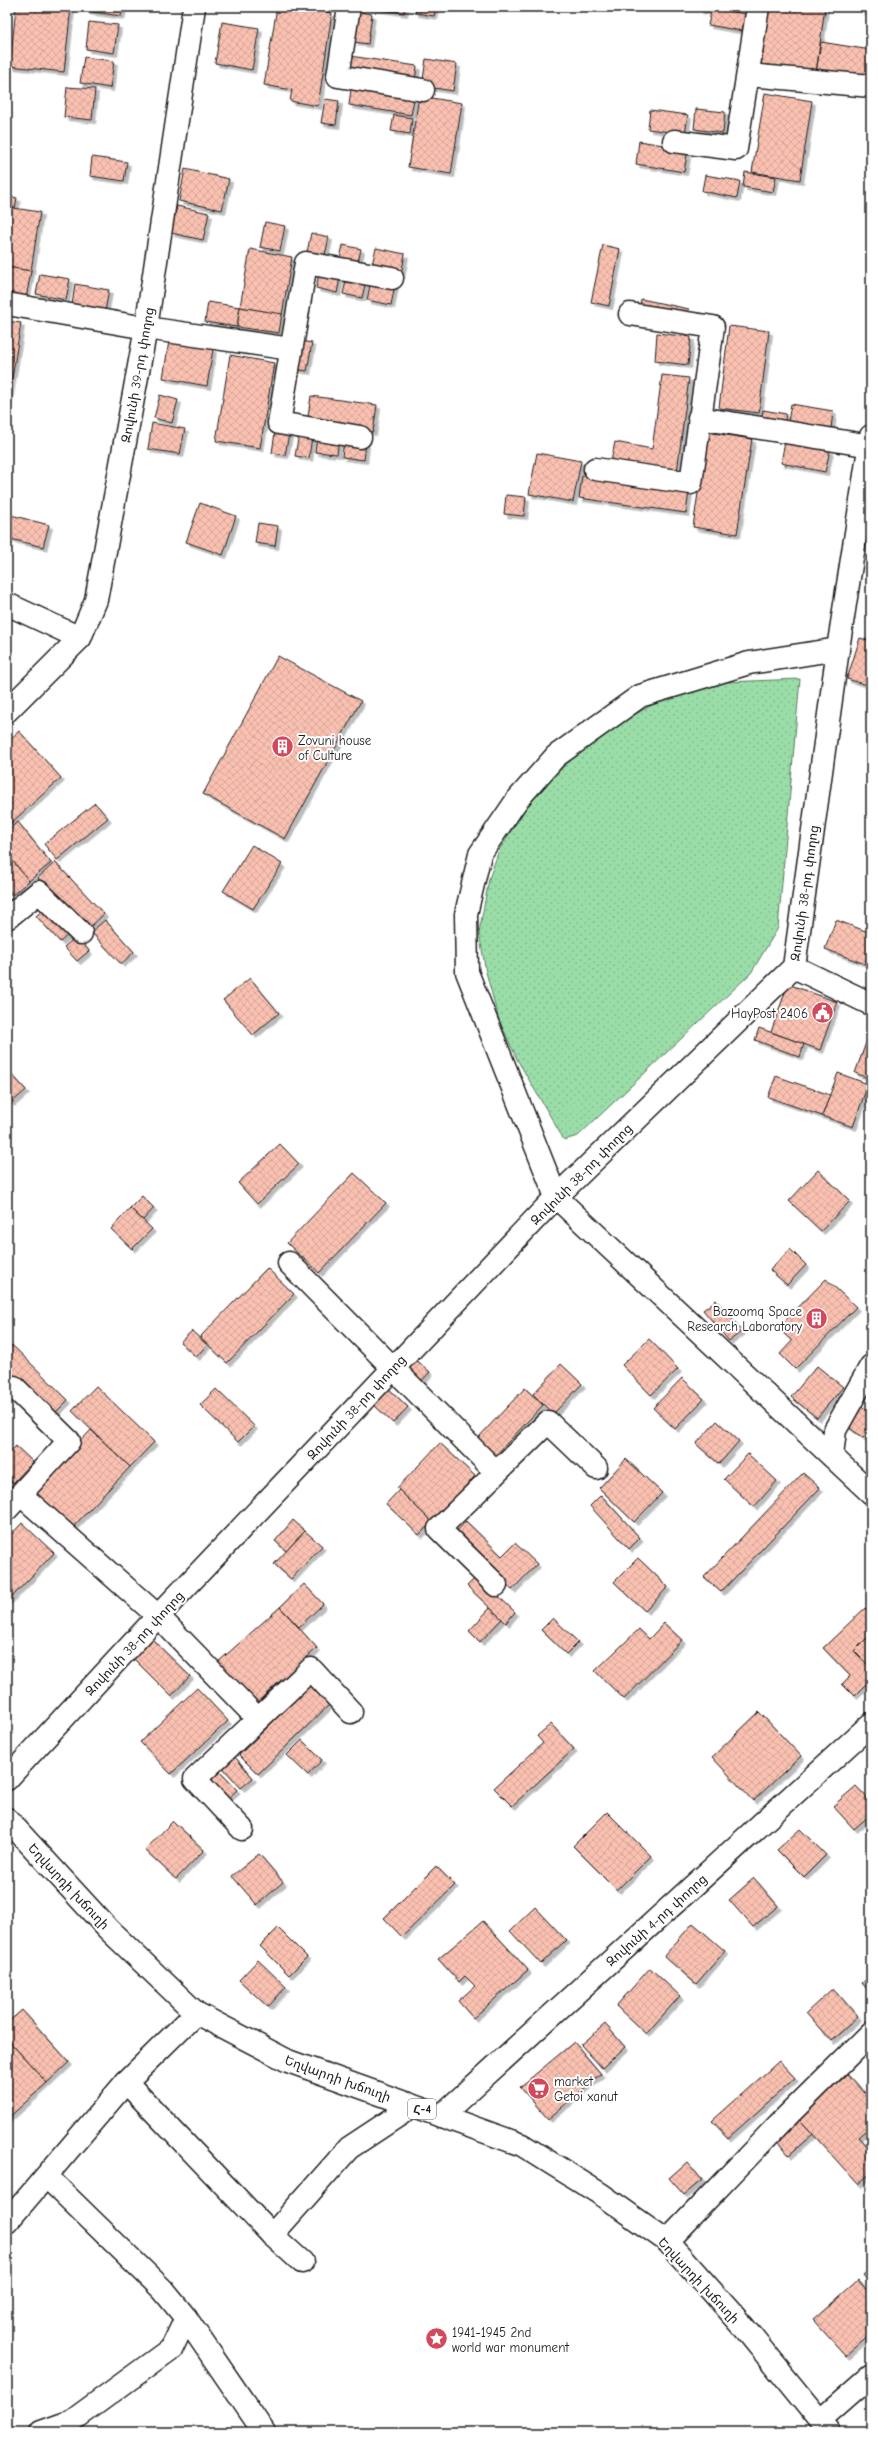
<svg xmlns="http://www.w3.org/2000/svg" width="878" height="2439" viewBox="0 0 878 2439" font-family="'Comic Neue','Noto Sans Armenian',sans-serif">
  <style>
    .park { fill: url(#park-dots); stroke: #5b7c62 }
    .building { fill: url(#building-cross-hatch); stroke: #1c1c1c; filter: url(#shadow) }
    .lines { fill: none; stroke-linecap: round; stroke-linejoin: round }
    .minor-casing { stroke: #1c1c1c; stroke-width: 25 }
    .major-casing { stroke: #1c1c1c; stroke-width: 25 }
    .minor { stroke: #fff; stroke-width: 22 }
    .major { stroke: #fff; stroke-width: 22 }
    .labels { text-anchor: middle; stroke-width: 4; stroke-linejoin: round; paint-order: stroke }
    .shield { fill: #fff; stroke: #606060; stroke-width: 1 }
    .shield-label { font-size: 12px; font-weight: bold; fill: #1c1c1c }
    .street-label { font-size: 13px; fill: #1c1c1c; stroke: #fff }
    .poi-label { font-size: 13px; fill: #1c1c1c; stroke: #fff; text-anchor: start }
  </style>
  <defs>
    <pattern id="park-dots" width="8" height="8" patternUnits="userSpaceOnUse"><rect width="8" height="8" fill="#9adda8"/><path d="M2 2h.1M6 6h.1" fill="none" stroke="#84bd90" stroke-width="1.8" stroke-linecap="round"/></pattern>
    <pattern id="building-cross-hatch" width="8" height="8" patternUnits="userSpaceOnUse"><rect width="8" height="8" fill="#fac1b1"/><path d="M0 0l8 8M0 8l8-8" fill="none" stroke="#d6a598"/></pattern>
    <filter id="shadow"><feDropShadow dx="3.5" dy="3.5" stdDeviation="0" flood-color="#0004"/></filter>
  </defs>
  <rect width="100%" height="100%" fill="#fff"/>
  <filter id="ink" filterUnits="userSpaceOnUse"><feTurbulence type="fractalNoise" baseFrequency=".025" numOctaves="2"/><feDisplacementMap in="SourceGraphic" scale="8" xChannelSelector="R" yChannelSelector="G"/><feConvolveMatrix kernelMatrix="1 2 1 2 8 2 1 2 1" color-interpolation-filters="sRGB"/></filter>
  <g filter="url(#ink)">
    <path class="park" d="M800,679L778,928L751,973L578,1136L564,1140L518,1061L499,1020L486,972L479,933L489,879L499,850L526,808L552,778L583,748L625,720L666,697L726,682Z"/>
    <g class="building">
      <path d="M16,7H71L64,72L10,66Z"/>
      <path d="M87,7H123L121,16L86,11Z"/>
      <path d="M277,7H292L332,13L318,106L290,101L292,90L264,85Z"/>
      <path d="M366,7H405L404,13Z"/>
      <path d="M416,7H436L434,16L415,13Z"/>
      <path d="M699,7H729V11L746,14L742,31L708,25L711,12L699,10Z"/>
      <path d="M769,7H825L816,73L761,66Z"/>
      <path d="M862,7H871V14L861,11Z"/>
      <path d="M359,12L372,14L368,44L354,42Z"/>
      <path d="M89,22L118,25L114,53L86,49Z"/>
      <path d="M222,22L259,28L252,70L215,63Z"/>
      <path d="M821,42L871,50V82L816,73Z"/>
      <path d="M350,56L417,66L415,81L348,70Z"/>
      <path d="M84,57L114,61L110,88L80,83Z"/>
      <path d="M426,59L457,64L453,91L422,86Z"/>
      <path d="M67,87L95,89L92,120L64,117Z"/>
      <path d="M351,89L414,99L411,115L349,105Z"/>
      <path d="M765,93L812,101L800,180L752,172Z"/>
      <path d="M419,96L462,103L451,174L408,167Z"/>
      <path d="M325,99L339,101L336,125L321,123Z"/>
      <path d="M696,109L725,112L723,133L694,129Z"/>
      <path d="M650,110L688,115L685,134L648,129Z"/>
      <path d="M394,115L412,118L410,134L391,131Z"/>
      <path d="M639,141L688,149L684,172L636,164Z"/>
      <path d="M92,157L127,162L124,181L90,176Z"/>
      <path d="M185,169L229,179L222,210L179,201Z"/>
      <path d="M745,172L776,177L773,192L743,187Z"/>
      <path d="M705,175L740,181L737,198L702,191Z"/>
      <path d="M7,196L17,198L15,208L7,207Z"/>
      <path d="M177,206L209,213L203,240L171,233Z"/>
      <path d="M7,207L40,212L31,271L7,267Z"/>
      <path d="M265,222L285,226L280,251L260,247Z"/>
      <path d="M311,233L329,237L324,260L306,257Z"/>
      <path d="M343,245L361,249L357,267L339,263Z"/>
      <path d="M603,245L620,249L609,306L591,302Z"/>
      <path d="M376,248L405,254L401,275L371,269Z"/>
      <path d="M250,249L292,257L282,315L240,307Z"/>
      <path d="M7,267L31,271L26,299L7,296Z"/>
      <path d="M319,273L340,278L337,293L316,288Z"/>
      <path d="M40,274L70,279L66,300L36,294Z"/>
      <path d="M347,276L366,280L362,298L343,294Z"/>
      <path d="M371,280L395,285L391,305L367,300Z"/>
      <path d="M75,284L109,290L105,311L72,305Z"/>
      <path d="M641,299L689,309L687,321L639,311Z"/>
      <path d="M208,302L240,307L237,327L205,322Z"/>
      <path d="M240,307L282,314L279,333L237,327Z"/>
      <path d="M7,321L21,323L8,403H7Z"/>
      <path d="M729,326L769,331L759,413L719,408Z"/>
      <path d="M657,333L691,337L688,365L655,361Z"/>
      <path d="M169,341L213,349L207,386L163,378Z"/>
      <path d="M300,341L312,343L307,371L294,369Z"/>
      <path d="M230,355L274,363L260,448L216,441Z"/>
      <path d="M662,375L689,378L677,472L611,461L615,442L652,449Z"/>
      <path d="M160,395L178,400L172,423L154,418Z"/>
      <path d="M311,396L377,405L373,432L307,423Z"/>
      <path d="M791,404L833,411L831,429L788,422Z"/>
      <path d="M763,410L786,414L784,425L761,421Z"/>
      <path d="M152,423L185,429L180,454L148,449Z"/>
      <path d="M275,432L289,434L285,455L272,453Z"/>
      <path d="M707,432L752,439L737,534L693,527Z"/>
      <path d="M299,434L312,436L309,458L295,456Z"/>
      <path d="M317,436L339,439L337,454L315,452Z"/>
      <path d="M344,440L366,443L364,460L342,457Z"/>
      <path d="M785,441L830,450L825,472L781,463Z"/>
      <path d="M537,453L581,461L573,502L529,494Z"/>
      <path d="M582,476L689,491L686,513L579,498Z"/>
      <path d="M506,495L526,497L524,516L504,514Z"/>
      <path d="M200,503L236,516L223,555L186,542Z"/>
      <path d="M7,514L49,525L43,547L7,538Z"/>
      <path d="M258,523L278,526L275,546L255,543Z"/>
      <path d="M860,638L871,641V686L847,679Z"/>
      <path d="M278,656L361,701L285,839L203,794Z"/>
      <path d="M19,731L61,778L11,823L7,818V742Z"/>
      <path d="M95,803L108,818L57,860L44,844Z"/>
      <path d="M18,822L51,863L29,881L7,854V830Z"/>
      <path d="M252,845L282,864L253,909L223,891Z"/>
      <path d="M7,854L29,881L12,895L7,889Z"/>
      <path d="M55,862L104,914L87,930L38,878Z"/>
      <path d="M47,907L71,932L60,942L36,916Z"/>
      <path d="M105,920L134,952L121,964L91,932Z"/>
      <path d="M836,920L871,933V948L865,964L825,949Z"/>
      <path d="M77,936L89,951L77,961L64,947Z"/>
      <path d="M250,978L279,1013L253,1035L223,1000Z"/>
      <path d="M788,984L837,1002L820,1050L771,1032Z"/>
      <path d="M759,1028L804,1044L800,1057L755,1040Z"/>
      <path d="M871,1029V1079L855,1073Z"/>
      <path d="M7,1069L26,1090L11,1103L7,1098Z"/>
      <path d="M838,1073L868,1084L853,1127L822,1116Z"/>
      <path d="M776,1076L830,1095L822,1116L768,1097Z"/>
      <path d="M280,1144L299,1164L257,1204L238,1183Z"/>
      <path d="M818,1170L850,1201L821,1231L789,1201Z"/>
      <path d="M354,1173L386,1203L319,1273L287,1243Z"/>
      <path d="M142,1196L154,1208L143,1220L130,1208Z"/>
      <path d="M130,1208L152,1229L132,1249L111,1229Z"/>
      <path d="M790,1249L806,1265L787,1285L770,1270Z"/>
      <path d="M267,1268L294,1294L227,1363L200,1337Z"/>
      <path d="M826,1279L856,1307L795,1369L780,1354L792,1341L778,1328Z"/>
      <path d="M716,1300L742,1331L729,1341L703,1310Z"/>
      <path d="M192,1331L207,1345L196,1357L180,1342Z"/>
      <path d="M649,1339L678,1369L651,1395L622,1365Z"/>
      <path d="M12,1345L68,1400L53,1415L7,1369V1350Z"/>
      <path d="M414,1358L430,1372L415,1388L400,1373Z"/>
      <path d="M561,1364L582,1384L553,1414L533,1394Z"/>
      <path d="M817,1366L843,1387L817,1418L791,1397Z"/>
      <path d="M682,1378L704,1399L675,1429L653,1408Z"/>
      <path d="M385,1385L408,1407L393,1423L370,1401Z"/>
      <path d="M96,1386L154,1442L130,1467L72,1411Z"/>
      <path d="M525,1388L543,1405L493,1458L475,1441Z"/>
      <path d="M216,1389L254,1426L238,1442L200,1405Z"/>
      <path d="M860,1405L871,1413V1428L863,1438L844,1424Z"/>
      <path d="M717,1421L739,1441L719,1464L696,1444Z"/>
      <path d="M91,1430L130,1467L69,1531L29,1495Z"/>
      <path d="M440,1443L475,1476L432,1522L397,1488Z"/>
      <path d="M16,1446L33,1462L13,1483L7,1478V1455Z"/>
      <path d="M748,1454L777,1481L754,1507L724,1479Z"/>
      <path d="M626,1459L662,1493L634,1522L599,1488Z"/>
      <path d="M803,1473L820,1488L721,1592L704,1577Z"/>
      <path d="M399,1490L432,1522L419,1535L386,1504Z"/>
      <path d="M601,1495L640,1538L629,1549L590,1506Z"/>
      <path d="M293,1520L305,1531L286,1551L275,1541Z"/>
      <path d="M466,1521L502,1556L515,1543L537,1564L512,1590L454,1534Z"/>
      <path d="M22,1523L54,1553L7,1602V1539Z"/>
      <path d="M305,1531L322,1546L291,1579L274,1564Z"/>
      <path d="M638,1558L668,1587L645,1611L614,1582Z"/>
      <path d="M477,1576L515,1612L506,1623L467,1586Z"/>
      <path d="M304,1584L323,1604L299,1627L280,1607Z"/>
      <path d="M280,1607L317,1648L255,1704L217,1663Z"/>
      <path d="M490,1608L502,1619L480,1642L469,1631Z"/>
      <path d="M865,1608L871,1615V1679L854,1696L842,1684L850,1676L823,1648Z"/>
      <path d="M553,1618L578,1642L566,1654L541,1630Z"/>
      <path d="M664,1623L682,1640L624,1699L595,1671L639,1629L649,1639Z"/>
      <path d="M871,1634V1668L854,1651Z"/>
      <path d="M150,1637L190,1676L171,1696L131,1656Z"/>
      <path d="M312,1684L331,1703L258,1774L239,1755Z"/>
      <path d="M197,1688L228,1721L171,1774L140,1742Z"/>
      <path d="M759,1712L801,1756L753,1801L712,1757Z"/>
      <path d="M551,1724L574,1749L512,1806L494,1788L543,1743L537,1736Z"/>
      <path d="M302,1740L322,1760L308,1775L287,1755Z"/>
      <path d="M235,1757L253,1778L241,1788L223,1768Z"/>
      <path d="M219,1771L237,1790L226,1800L208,1781Z"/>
      <path d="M856,1786L871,1802V1814L854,1829L833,1806Z"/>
      <path d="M607,1812L651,1856L617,1890L573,1846Z"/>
      <path d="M173,1821L204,1850L176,1879L145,1850Z"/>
      <path d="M800,1829L826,1855L804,1877L777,1850Z"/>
      <path d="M259,1854L283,1882L257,1905L232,1876Z"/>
      <path d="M436,1866L455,1885L402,1937L384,1918Z"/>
      <path d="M754,1878L778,1906L753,1927L729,1900Z"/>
      <path d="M535,1907L566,1940L541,1964L510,1931Z"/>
      <path d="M483,1921L528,1970L473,2018L458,2001L475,1986L465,1976L459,1982L438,1959Z"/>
      <path d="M693,1923L725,1951L696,1984L664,1956Z"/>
      <path d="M278,1928L307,1957L289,1975L260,1946Z"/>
      <path d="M258,1960L286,1987L268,2007L239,1980Z"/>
      <path d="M650,1968L680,1996L646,2034L616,2006Z"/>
      <path d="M871,1976V1994L862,1983Z"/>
      <path d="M833,1988L858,2017L831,2041L806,2013Z"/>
      <path d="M22,2010L69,2062L47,2083L7,2039V2023Z"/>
      <path d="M605,2024L625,2047L602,2068L581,2045Z"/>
      <path d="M7,2039L47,2083L7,2119Z"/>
      <path d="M574,2042L601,2074L548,2119L520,2087Z"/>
      <path d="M779,2061L795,2078L728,2138L712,2121Z"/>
      <path d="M848,2074L871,2100V2126L858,2137L871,2151V2173L858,2184L798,2118Z"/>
      <path d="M798,2118L813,2134L789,2155L775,2139Z"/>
      <path d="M687,2162L702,2180L684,2195L669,2178Z"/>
      <path d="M871,2269V2285L863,2276Z"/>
      <path d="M858,2280L871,2295V2334L846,2356L813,2320Z"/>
    </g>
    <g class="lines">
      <defs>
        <g id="minor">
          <path d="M349,7L338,76L423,90"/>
          <path d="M748,75L871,86"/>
          <path d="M674,141L736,149L758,7"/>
          <path d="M7,304L146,328L291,349"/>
          <path d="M699,418L871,446"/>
          <path d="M360,437L279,423L306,263L392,278"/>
          <path d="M595,469L691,483L713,327L630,314"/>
          <path d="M7,604L80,638"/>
          <path d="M838,649L749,663L640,696L556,756L517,800L480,854L466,914L467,972L556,1197L871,1493"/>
          <path d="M7,711L80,638L96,600L146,328L194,7"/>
          <path d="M7,918L39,892L81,933"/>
          <path d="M794,967L871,1004"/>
          <path d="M289,1263L496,1472"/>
          <path d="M832,1456L835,1430L871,1366"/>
          <path d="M21,1495L158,1616L258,1719"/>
          <path d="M7,1509L69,1441L14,1387"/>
          <path d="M496,1585L439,1529L548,1422L596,1468"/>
          <path d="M7,1779L158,1616L556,1197L794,967L838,649L871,436"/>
          <path d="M242,1829L195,1779L311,1669L351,1712"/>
          <path d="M196,2013L126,2082L272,2235L302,2262"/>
          <path d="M441,2116L871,1724"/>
          <path d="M47,2177L163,2290L186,2318L264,2432"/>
          <path d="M7,2222L126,2082"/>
          <path d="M272,2235L349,2148L402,2113L409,2104"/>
          <path d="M667,2241L780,2123L871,2033"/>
          <path d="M821,2420L871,2376"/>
          <path d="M41,2432L72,2421L172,2348L186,2318"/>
        </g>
        <path id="major" d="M7,1819L108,1929L196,2013L288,2061L522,2145L599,2193L667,2241L742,2325L829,2432"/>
      </defs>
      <use href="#minor" class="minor-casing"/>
      <use href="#major" class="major-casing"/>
      <use href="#minor" class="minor"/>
      <use href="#major" class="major"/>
    </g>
  </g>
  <defs>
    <symbol id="building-disc" viewBox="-11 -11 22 22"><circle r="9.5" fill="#d1495b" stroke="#fff"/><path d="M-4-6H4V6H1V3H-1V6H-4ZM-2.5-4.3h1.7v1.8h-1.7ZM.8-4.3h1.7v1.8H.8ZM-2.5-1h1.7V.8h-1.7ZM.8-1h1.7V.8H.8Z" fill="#fff"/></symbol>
    <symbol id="civic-disc" viewBox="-11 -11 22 22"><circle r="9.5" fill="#d1495b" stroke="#fff"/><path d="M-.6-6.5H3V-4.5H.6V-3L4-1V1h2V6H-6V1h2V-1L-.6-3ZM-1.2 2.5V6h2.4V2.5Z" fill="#fff"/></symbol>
    <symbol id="supermarket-disc" viewBox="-11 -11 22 22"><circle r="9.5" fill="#d1495b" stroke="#fff"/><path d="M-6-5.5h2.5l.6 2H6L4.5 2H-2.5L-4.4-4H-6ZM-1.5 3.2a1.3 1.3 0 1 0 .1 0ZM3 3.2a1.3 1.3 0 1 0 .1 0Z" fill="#fff"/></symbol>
    <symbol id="sight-disc" viewBox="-11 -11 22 22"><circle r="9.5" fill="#d1495b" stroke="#fff"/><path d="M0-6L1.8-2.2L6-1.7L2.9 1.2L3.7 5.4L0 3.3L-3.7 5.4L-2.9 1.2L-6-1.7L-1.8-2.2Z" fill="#fff"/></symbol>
  </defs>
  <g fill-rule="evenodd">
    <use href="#building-disc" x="270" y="734" width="25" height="25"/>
    <use href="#civic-disc" x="810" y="1000" width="25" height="25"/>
    <use href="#building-disc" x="804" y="1306" width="25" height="25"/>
    <use href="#supermarket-disc" x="526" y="2076" width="25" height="25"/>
    <use href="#sight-disc" x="424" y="2326" width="25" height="25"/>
  </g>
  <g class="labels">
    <rect class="shield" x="408" y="2099" width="28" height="20" rx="3"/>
    <g class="shield-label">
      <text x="422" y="2113">Հ-4</text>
    </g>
    <g class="street-label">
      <text transform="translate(137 375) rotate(-80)" y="5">Զովունի 39-րդ փողոց</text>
      <text transform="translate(804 893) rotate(-82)" y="5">Զովունի 38-րդ փողոց</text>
      <text transform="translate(581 1174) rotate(-45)" y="5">Զովունի 38-րդ փողոց</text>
      <text transform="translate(356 1407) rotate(-47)" y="5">Զովունի 38-րդ փողոց</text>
      <text transform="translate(134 1643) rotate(-47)" y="5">Զովունի 38-րդ փողոց</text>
      <text transform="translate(69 1886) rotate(47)" y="5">Եղվարդի խճուղի</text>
      <text transform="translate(656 1920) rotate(-42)" y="5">Զովունի 4-րդ փողոց</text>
      <text transform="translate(338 2078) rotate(20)" y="5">Եղվարդի խճուղի</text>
      <text transform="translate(699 2280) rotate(47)" y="5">Եղվարդի խճուղի</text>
    </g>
    <g class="poi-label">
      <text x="298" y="745">Zovuni house<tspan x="298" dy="15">of Culture</tspan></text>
      <text x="808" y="1018" text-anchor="end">HayPost 2406</text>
      <text x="802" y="1316" text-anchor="end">Bazoomq Space<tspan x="802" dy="15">Research Laboratory</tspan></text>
      <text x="554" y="2086">market<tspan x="554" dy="15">Getoi xanut</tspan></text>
      <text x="452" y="2337">1941-1945 2nd<tspan x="452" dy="15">world war monument</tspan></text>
    </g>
  </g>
  <rect width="878" height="2439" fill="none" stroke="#fff" stroke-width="24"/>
  <rect x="12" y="12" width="854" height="2415" fill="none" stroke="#1c1c1c" stroke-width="1.5" filter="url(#ink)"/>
</svg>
